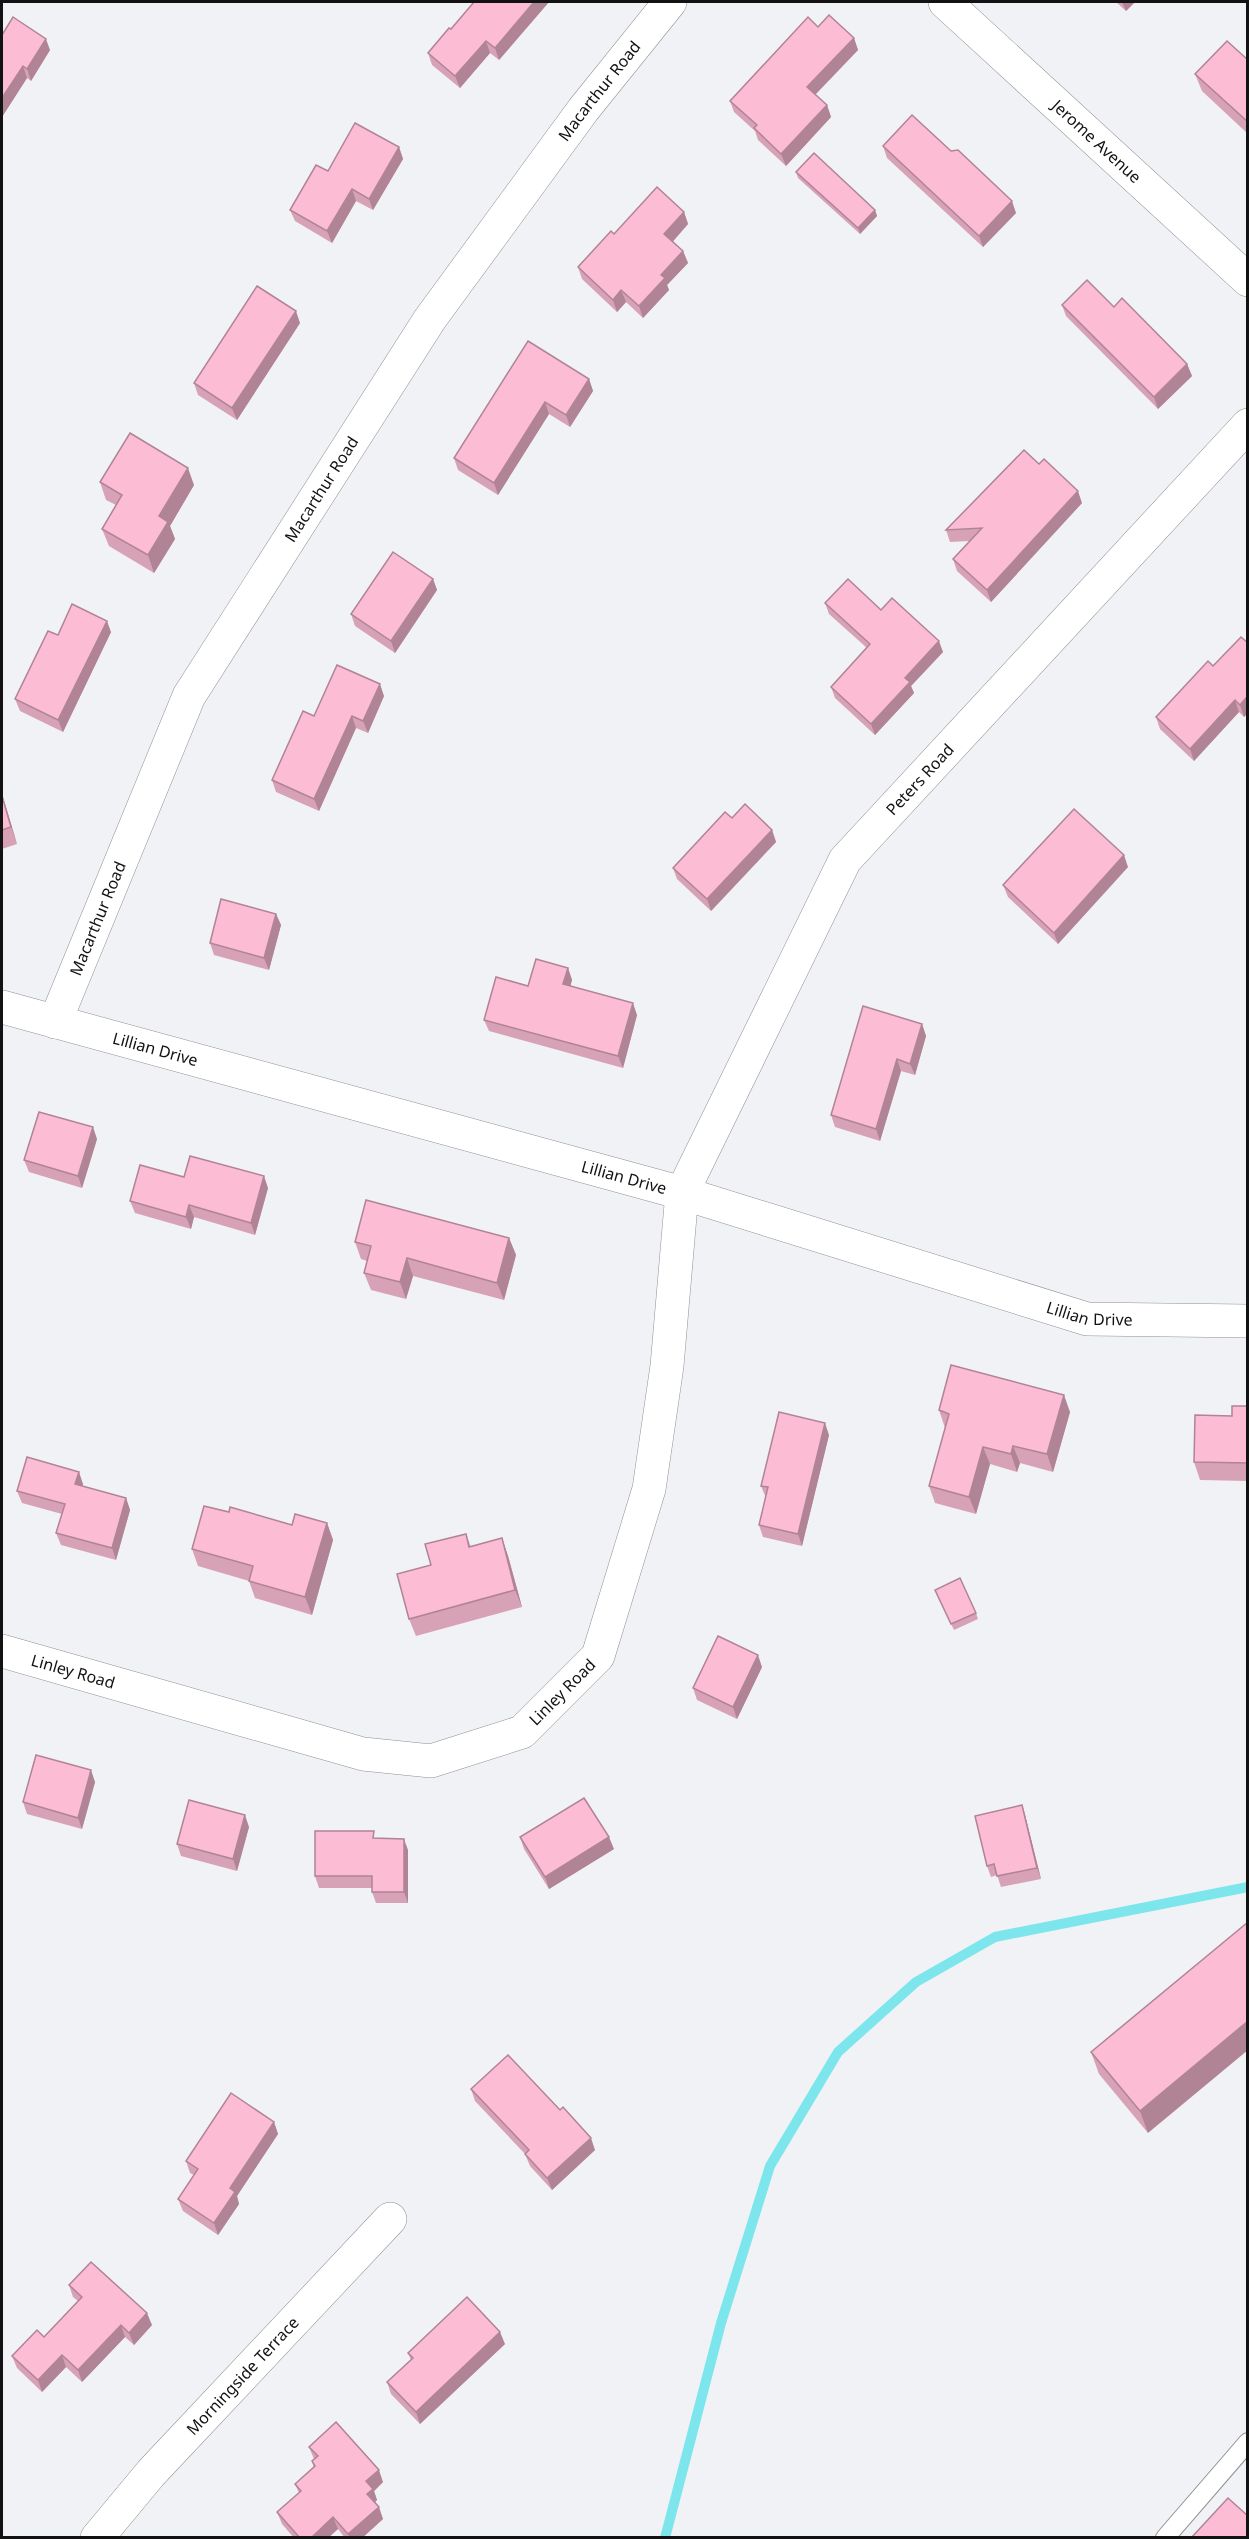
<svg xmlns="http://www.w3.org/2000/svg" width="1249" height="2539" viewBox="0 0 1249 2539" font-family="'Noto Sans',sans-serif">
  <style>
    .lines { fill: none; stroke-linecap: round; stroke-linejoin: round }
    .stream { stroke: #7de6ed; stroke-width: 10 }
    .service-casing { stroke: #909194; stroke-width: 20 }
    .minor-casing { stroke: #909194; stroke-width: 34 }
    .service { stroke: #fff; stroke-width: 18 }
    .minor { stroke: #fff; stroke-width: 33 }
    .wall { fill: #d8a2b6 }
    .shaded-wall { fill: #b08494 }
    .building { fill: #fbbcd4; stroke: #b08494; stroke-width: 1.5 }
    .labels { text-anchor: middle; stroke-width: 4.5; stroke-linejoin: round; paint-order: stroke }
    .street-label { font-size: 16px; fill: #121213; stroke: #fff }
  </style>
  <rect width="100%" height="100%" fill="#f1f2f5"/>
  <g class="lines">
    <path class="stream" d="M665,2538L721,2323L770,2166L838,2052L916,1982L995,1937L1248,1887"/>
    <defs>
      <path id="service" d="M1165,2538L1248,2442"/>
      <g id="minor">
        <path id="s1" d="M945,2L1248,280"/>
        <path id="s2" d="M2,1007L682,1193L1087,1319L1248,1321"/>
        <path id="s3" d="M55,1022L189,696L430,319L583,110L670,2"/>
        <path id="s4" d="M2,1651L363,1754L431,1761L522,1732L598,1656L649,1489L667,1366L682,1193L845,860L1248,425"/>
        <path id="s5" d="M97,2538L151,2473L390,2219"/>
      </g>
    </defs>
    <use href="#service" class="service-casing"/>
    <use href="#minor" class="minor-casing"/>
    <use href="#service" class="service"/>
    <use href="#minor" class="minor"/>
  </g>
  <g class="wall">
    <path d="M549,2L499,60L490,53L460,88L432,65L428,53L451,29Z"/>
    <path d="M1116,2H1135L1126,11Z"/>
    <path d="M818,27L854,38L858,50L815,95L827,105L831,117L786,166L758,140L755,131L734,112L730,101Z"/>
    <path d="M2,35L50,50L31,81L27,78L2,117Z"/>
    <path d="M1248,60V134L1202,91L1195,74Z"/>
    <path d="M883,146L951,151L1016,213L983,247L887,158Z"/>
    <path d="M399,147L403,159L373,210L356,201L332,243L295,221L290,210L328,171Z"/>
    <path d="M796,172L875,210L877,216L860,234L798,178Z"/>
    <path d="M684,212L688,224L673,241L683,251L688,263L667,285L669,290L643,318L626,302L617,312L582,279L578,267L614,234Z"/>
    <path d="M1062,305L1187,364L1192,376L1158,409L1066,316Z"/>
    <path d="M300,323L237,420L198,395L194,383Z"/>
    <path d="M528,341L589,379L593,391L570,427L549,414L498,495L458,470L454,458Z"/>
    <path d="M100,482L194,485L170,526L175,539L154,573L109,546L102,529L116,505L106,500Z"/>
    <path d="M1082,503L991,602L957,571L953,559L970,541L950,542L946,530Z"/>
    <path d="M433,579L437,590L395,653L355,626L351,614Z"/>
    <path d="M825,603L881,610L943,652L911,686L914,693L875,735L835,698L831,687L867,648L829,614Z"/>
    <path d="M111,632L63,732L20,711L15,699L58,635Z"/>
    <path d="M1248,643V713L1244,717L1239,712L1194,761L1160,729L1156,717L1213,666Z"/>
    <path d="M384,696L368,733L356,728L319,811L276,792L272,780L314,716Z"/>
    <path d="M2,794L17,844L2,849Z"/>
    <path d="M732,818L772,830L776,842L711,911L677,879L673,868Z"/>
    <path d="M1128,867L1058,944L1008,897L1003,885Z"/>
    <path d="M276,914L281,925L269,970L214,955L210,943Z"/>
    <path d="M568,968L572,980L570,986L637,1015L623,1068L489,1031L484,1020L528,986Z"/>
    <path d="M922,1024L926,1036L915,1075L901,1071L880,1141L835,1127L831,1115Z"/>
    <path d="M97,1139L82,1188L29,1172L24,1160Z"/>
    <path d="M268,1188L255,1235L194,1217L191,1229L135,1213L130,1201Z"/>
    <path d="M509,1238L516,1255L504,1300L413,1276L406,1299L371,1290L364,1273L367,1261L361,1259L355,1242Z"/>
    <path d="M1248,1406V1481L1200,1480L1194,1462L1232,1416Z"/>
    <path d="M939,1410L1070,1412L1053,1472L1020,1463L1017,1472L990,1464L976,1514L935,1503L929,1486L945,1428Z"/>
    <path d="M829,1435L802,1546L763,1537L759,1525L766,1498L761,1486Z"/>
    <path d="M83,1484L82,1486L126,1498L130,1510L116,1560L61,1545L56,1533L62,1514L22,1503L17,1491Z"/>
    <path d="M229,1512L292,1525L327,1523L333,1540L312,1615L255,1598L249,1581L198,1566L192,1549Z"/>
    <path d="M466,1534L471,1547L502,1538L508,1556L522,1607L416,1636L409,1619L431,1565Z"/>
    <path d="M935,1590L976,1613L978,1619L954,1630Z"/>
    <path d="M762,1667L737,1719L697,1700L693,1688Z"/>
    <path d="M95,1782L82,1829L27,1814L23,1802Z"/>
    <path d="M1022,1805L1025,1815L1041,1879L1001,1887L997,1875L991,1877L987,1866Z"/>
    <path d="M249,1827L237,1871L181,1856L177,1844Z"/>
    <path d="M520,1837L614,1849L549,1889L524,1849Z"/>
    <path d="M376,1838L408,1850V1903H376L372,1892V1888H319L315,1876Z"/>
    <path d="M1248,1922L1148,2133L1099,2074L1091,2052Z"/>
    <path d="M471,2089L595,2150L552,2190L530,2166L525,2154L475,2101Z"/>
    <path d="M274,2122L278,2134L237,2196L239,2204L218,2235L183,2211L178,2199L194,2175L190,2173L186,2161Z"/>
    <path d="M69,2285L152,2325L134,2345L125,2337L82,2382L66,2367L42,2392L17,2368L12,2356L44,2337L78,2301L73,2297Z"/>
    <path d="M505,2344L420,2424L391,2394L387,2382L411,2360L408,2353Z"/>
    <path d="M309,2447L383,2482L374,2491L377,2500L375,2502L383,2519L362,2538H345L338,2529L328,2538H294L282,2524L277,2512L299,2493L295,2484L314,2468L312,2461L314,2459Z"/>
  </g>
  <g class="shaded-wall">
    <path d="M534,2H549L499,60L495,48Z"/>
    <path d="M1122,2H1135L1126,11Z"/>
    <path d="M854,38L858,50L811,99L807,87Z"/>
    <path d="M46,39L50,50L31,81L27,69Z"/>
    <path d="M486,41L490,53L460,88L455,76Z"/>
    <path d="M23,66L27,78L2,117V98Z"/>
    <path d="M827,105L831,117L786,166L781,154Z"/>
    <path d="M399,147L403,159L373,210L369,199Z"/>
    <path d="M352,189L356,201L332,243L327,231Z"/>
    <path d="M1012,201L1016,213L983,247L979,236Z"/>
    <path d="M875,210L877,216L860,234L858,228Z"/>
    <path d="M684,212L688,224L669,246L664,234Z"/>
    <path d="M683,251L688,263L667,285L669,290L643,318L639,306L661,275Z"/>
    <path d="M621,290L626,302L617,312L613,300Z"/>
    <path d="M296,311L300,323L237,420L232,408Z"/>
    <path d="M1187,364L1192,376L1158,409L1154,397Z"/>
    <path d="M589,379L593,391L570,427L566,415Z"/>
    <path d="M545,402L549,414L498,495L494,483Z"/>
    <path d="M188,468L194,485L170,526L175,539L154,573L148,555L159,516Z"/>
    <path d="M1078,491L1082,503L991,602L987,590Z"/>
    <path d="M433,579L437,590L395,653L391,641Z"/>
    <path d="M107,621L111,632L63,732L58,720Z"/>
    <path d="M939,641L943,652L911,686L914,693L875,735L871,724L905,678Z"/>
    <path d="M380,684L384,696L368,733L363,721Z"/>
    <path d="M1246,698L1248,702V713L1244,717L1240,705Z"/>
    <path d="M1235,700L1239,712L1194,761L1190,749Z"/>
    <path d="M352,716L356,728L319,811L314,799Z"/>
    <path d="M2,794L17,844L11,827Z"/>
    <path d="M772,830L776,842L711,911L707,899Z"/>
    <path d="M1124,855L1128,867L1058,944L1054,933Z"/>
    <path d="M276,914L281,925L269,970L264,958Z"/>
    <path d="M568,968L572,980L568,996L563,984Z"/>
    <path d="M633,1003L637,1015L623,1068L618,1056Z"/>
    <path d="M922,1024L926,1036L915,1075L910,1064Z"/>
    <path d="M897,1059L901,1071L880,1141L876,1129Z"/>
    <path d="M93,1127L97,1139L82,1188L78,1176Z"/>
    <path d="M264,1176L268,1188L255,1235L251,1223Z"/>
    <path d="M189,1205L194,1217L191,1229L186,1217Z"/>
    <path d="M509,1238L516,1255L504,1300L497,1283Z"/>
    <path d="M407,1258L413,1276L406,1299L400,1282Z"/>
    <path d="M1064,1395L1070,1412L1053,1472L1047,1454Z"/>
    <path d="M825,1423L829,1435L802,1546L798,1534Z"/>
    <path d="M1013,1446L1020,1463L1017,1472L1011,1454Z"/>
    <path d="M983,1447L990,1464L976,1514L969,1497Z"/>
    <path d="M79,1472L83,1484L80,1496L75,1484Z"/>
    <path d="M126,1498L130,1510L116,1560L112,1548Z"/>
    <path d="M327,1523L333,1540L312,1615L305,1597Z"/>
    <path d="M502,1538L508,1556L522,1607L515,1590Z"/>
    <path d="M758,1655L762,1667L737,1719L733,1707Z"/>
    <path d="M91,1770L95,1782L82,1829L78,1818Z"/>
    <path d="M1022,1805L1025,1815L1041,1879L1037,1868Z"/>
    <path d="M245,1815L249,1827L237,1871L233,1859Z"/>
    <path d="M609,1837L614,1849L549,1889L545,1877Z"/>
    <path d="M404,1839L408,1850V1903L404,1892Z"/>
    <path d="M1248,2021V2050L1148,2133L1140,2111Z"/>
    <path d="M274,2122L278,2134L237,2196L239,2204L218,2235L214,2223L230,2188Z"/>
    <path d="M591,2138L595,2150L552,2190L547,2178Z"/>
    <path d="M147,2313L152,2325L134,2345L129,2333Z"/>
    <path d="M121,2325L125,2337L82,2382L78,2370Z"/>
    <path d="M500,2332L505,2344L420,2424L416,2412Z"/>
    <path d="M62,2355L66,2367L42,2392L38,2380Z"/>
    <path d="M379,2470L383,2482L374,2491L377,2500L372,2505L367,2494L366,2481Z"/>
    <path d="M379,2507L383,2519L362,2538H350L348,2534Z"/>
    <path d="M333,2517L338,2529L328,2538H311Z"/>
  </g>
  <g class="building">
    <path d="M474,2H534L495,48L486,41L455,76L428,53L449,28L451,29Z"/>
    <path d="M829,15L854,38L807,87L827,105L781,154L754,128L757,125L730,101L808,17L818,27Z"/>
    <path d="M13,17L46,39L27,69L23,66L2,98V35Z"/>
    <path d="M1227,41L1248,60V122L1195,74Z"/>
    <path d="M912,115L951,151L958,150L1012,201L979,236L883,146Z"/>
    <path d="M355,123L399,147L369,199L352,189L327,231L290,210L316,165L328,171Z"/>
    <path d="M814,153L875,210L858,228L796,172Z"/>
    <path d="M657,187L684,212L664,234L683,251L661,275L665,278L639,306L621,290L613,300L578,267L611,231L614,234Z"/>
    <path d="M1087,280L1114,307L1122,298L1187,364L1154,397L1062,305Z"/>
    <path d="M257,286L296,311L232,408L194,383Z"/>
    <path d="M528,341L589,379L566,415L545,402L494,483L454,458Z"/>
    <path d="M130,433L188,468L159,516L168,522L148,555L102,529L122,495L100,482Z"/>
    <path d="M1024,450L1039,464L1044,459L1078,491L987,590L953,559L982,528L946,530Z"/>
    <path d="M393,552L433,579L391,641L351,614Z"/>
    <path d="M848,579L881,610L892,598L939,641L905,678L910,682L871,724L831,687L870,644L825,603Z"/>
    <path d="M72,604L107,621L58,720L15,699L48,631L58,635Z"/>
    <path d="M1241,637L1248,643V699L1246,698L1240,705L1235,700L1190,749L1156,717L1208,661L1213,666Z"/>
    <path d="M337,665L380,684L363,721L352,716L314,799L272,780L303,711L314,716Z"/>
    <path d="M2,796L11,827L2,830Z"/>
    <path d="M745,804L772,830L707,899L673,868L725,812L732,818Z"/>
    <path d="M1074,809L1124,855L1054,933L1003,885Z"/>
    <path d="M221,899L276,914L264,958L210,943Z"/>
    <path d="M536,959L568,968L563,984L633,1003L618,1056L484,1020L496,977L528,986Z"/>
    <path d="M863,1006L922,1024L910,1064L897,1059L876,1129L831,1115Z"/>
    <path d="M39,1112L93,1127L78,1176L24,1160Z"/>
    <path d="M190,1156L264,1176L251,1223L189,1205L186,1217L130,1201L140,1165L184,1177Z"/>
    <path d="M366,1200L509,1238L497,1283L407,1258L400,1282L364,1273L371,1246L355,1242Z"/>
    <path d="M951,1365L1064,1395L1047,1454L1013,1446L1011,1454L983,1447L969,1497L929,1486L949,1414L939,1410Z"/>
    <path d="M1232,1406H1248V1463L1194,1462L1195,1415L1232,1416Z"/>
    <path d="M779,1412L825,1423L798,1534L759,1525L768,1487L761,1486Z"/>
    <path d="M27,1457L79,1472L75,1484L126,1498L112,1548L56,1533L65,1504L17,1491Z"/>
    <path d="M204,1506L229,1512L230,1507L292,1525L295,1514L327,1523L305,1597L249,1581L253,1566L192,1549Z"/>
    <path d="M466,1534L469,1547L502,1538L515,1590L409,1619L397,1574L431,1565L425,1544Z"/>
    <path d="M960,1578L976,1613L951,1624L935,1590Z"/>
    <path d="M718,1636L758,1655L733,1707L693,1688Z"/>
    <path d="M36,1755L91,1770L78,1818L23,1802Z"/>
    <path d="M584,1798L609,1837L545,1877L520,1837Z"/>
    <path d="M189,1800L245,1815L233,1859L177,1844Z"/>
    <path d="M1022,1805L1037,1868L997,1876L994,1864L987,1866L975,1816Z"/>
    <path d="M315,1831H374L373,1838L404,1839V1892H372V1876H315Z"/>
    <path d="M1248,1922V2021L1140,2111L1091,2052Z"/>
    <path d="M508,2055L560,2110L563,2107L591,2138L547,2178L525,2154L529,2150L471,2089Z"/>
    <path d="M231,2093L274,2122L230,2188L235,2192L214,2223L178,2199L198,2169L186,2161Z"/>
    <path d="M91,2262L147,2313L129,2333L121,2325L78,2370L62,2355L38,2380L12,2356L37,2330L44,2337L82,2297L69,2285Z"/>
    <path d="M467,2297L500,2332L416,2412L387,2382L413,2358L408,2353Z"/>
    <path d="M336,2422L379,2470L366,2481L373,2489L367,2494L379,2507L348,2534L333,2517L311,2538H300L277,2512L301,2491L295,2484L315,2466L312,2461L318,2456L309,2447Z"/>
    <path d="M1228,2498L1248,2516V2538H1191Z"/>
  </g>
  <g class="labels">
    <g class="street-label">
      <text dy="6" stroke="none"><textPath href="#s3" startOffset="1084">Macarthur Road</textPath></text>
      <text dy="6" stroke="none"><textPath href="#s1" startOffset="206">Jerome Avenue</textPath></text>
      <text dy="6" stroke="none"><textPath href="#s3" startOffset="598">Macarthur Road</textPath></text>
      <text dy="6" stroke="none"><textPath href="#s4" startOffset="1600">Peters Road</textPath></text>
      <text dy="6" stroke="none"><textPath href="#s3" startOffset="112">Macarthur Road</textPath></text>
      <text dy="6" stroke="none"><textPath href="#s2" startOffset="159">Lillian Drive</textPath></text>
      <text dy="6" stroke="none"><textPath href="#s2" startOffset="645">Lillian Drive</textPath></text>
      <text dy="6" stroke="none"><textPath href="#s2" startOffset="1131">Lillian Drive</textPath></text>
      <text dy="6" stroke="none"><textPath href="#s4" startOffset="74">Linley Road</textPath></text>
      <text dy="6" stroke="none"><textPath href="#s4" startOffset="596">Linley Road</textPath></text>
      <text dy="6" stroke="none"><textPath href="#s5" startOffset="218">Morningside Terrace</textPath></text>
    </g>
  </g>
  <rect width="1249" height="2539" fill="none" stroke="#121213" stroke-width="6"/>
</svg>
